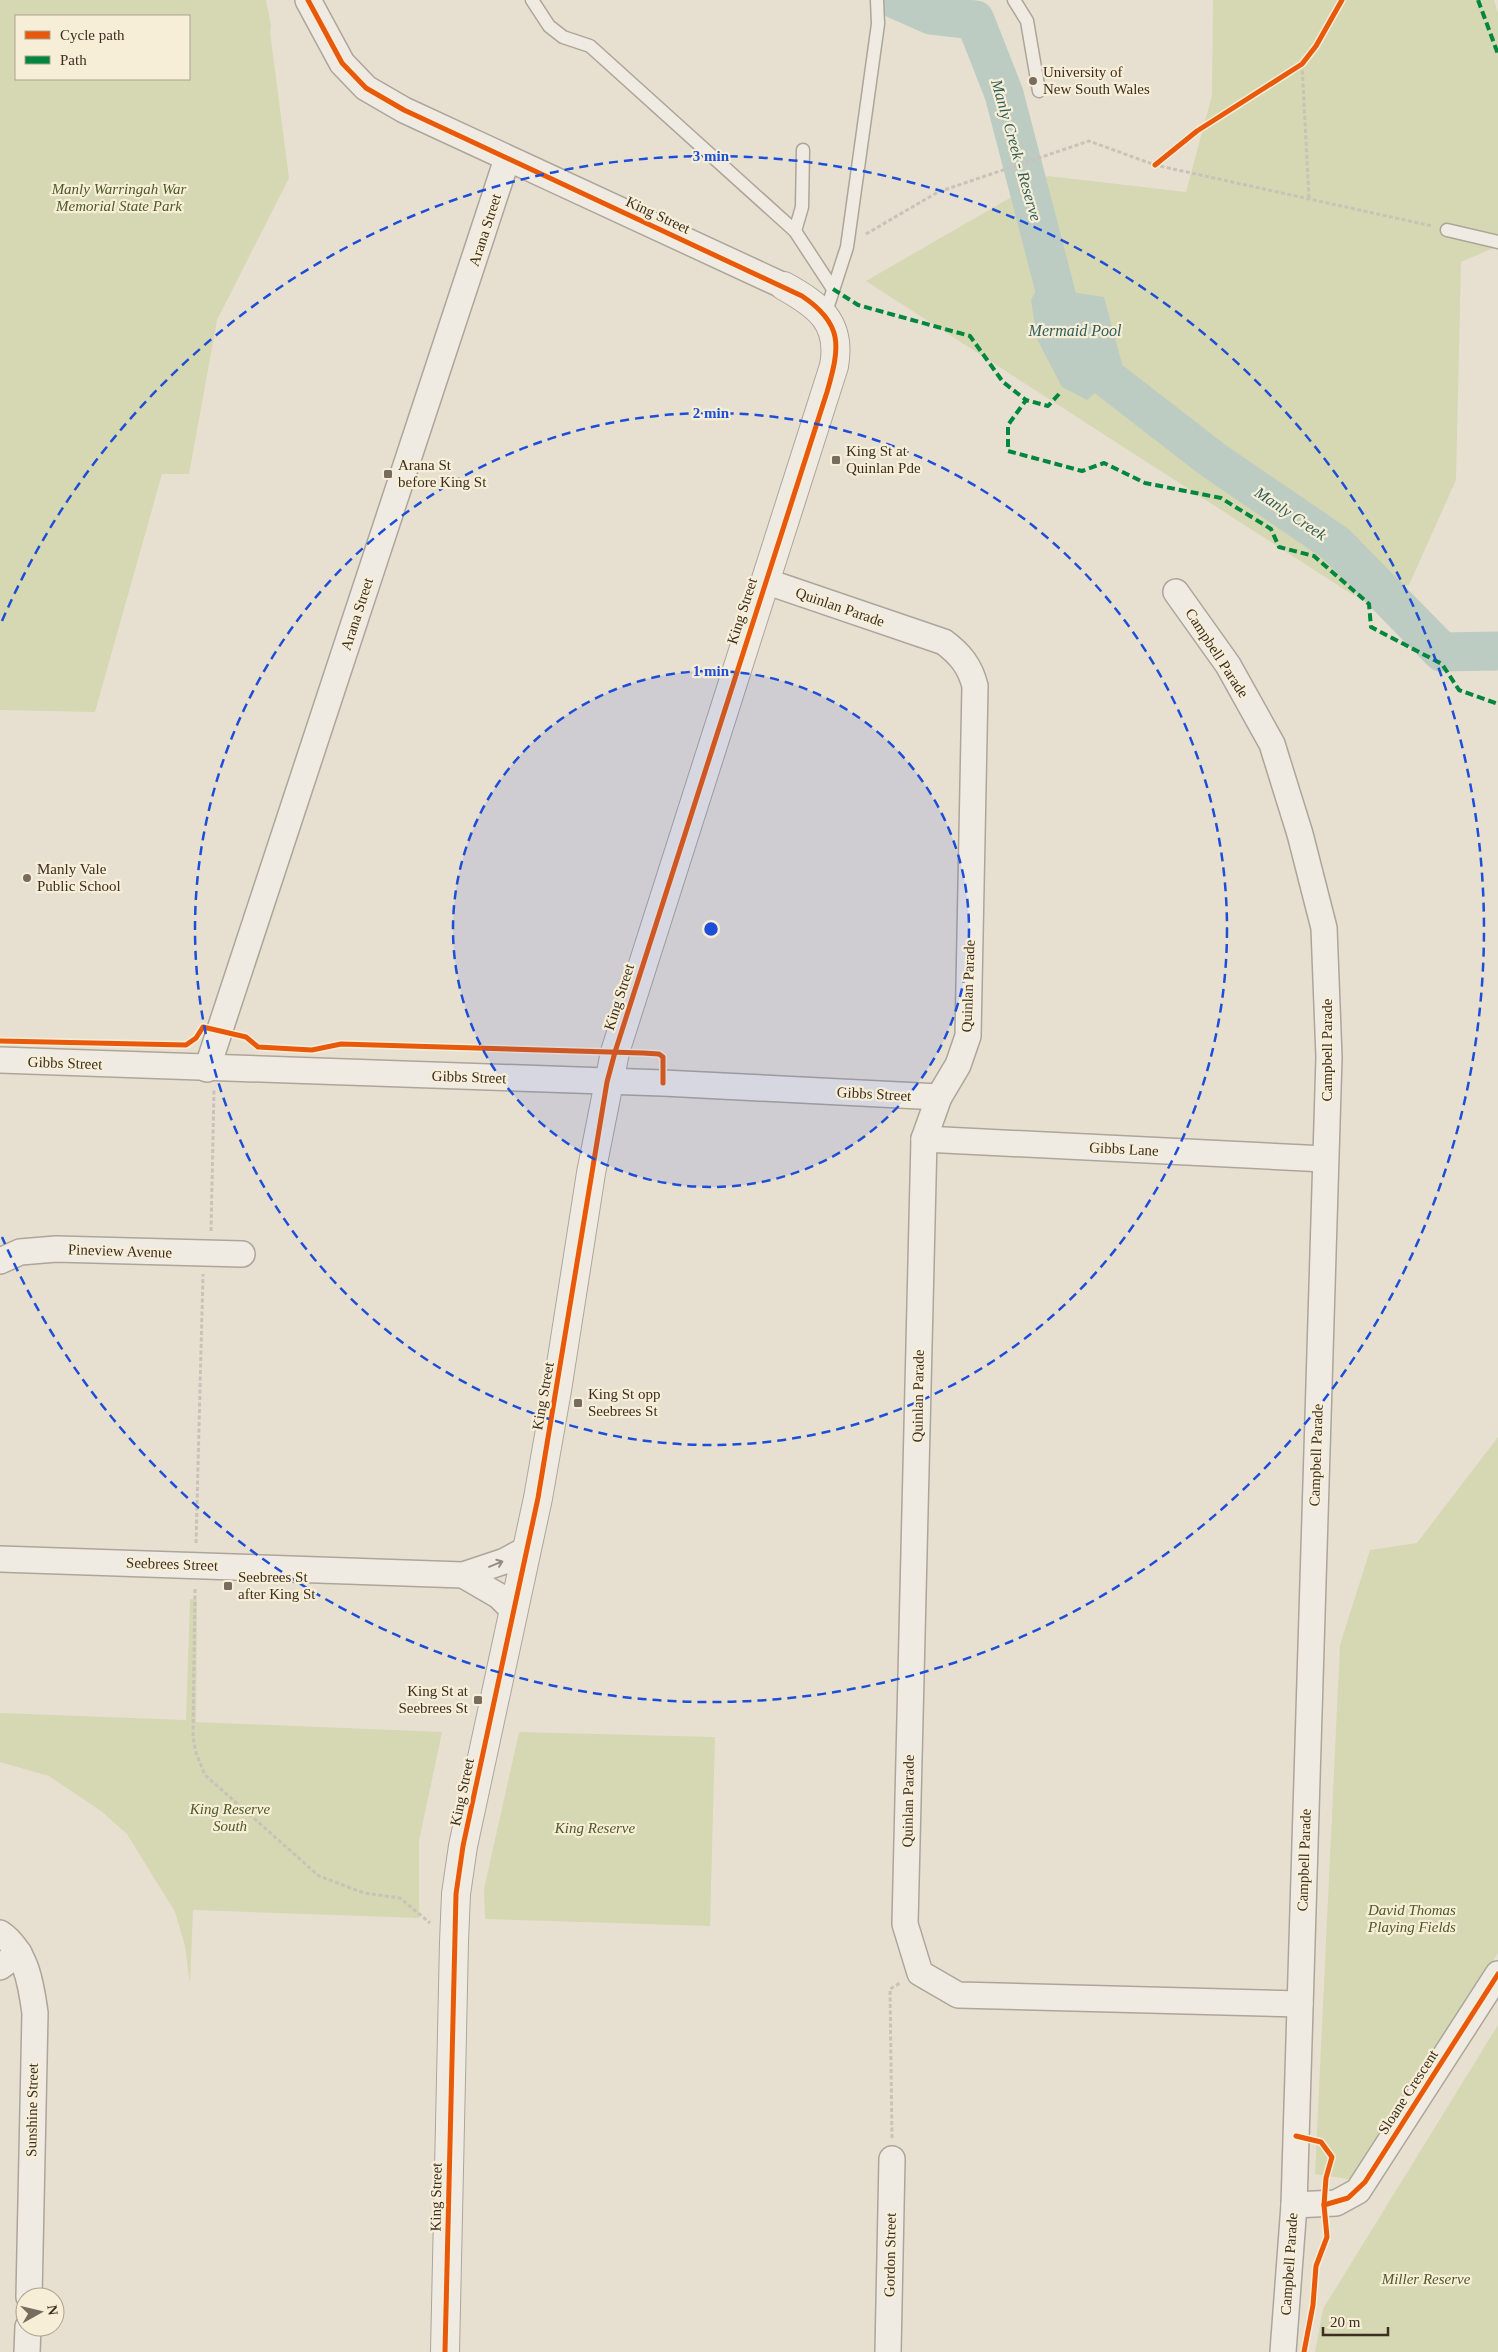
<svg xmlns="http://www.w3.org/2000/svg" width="1498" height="2352" viewBox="0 0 1498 2352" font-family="Georgia,serif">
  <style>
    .green { fill: #d6d7b3; fill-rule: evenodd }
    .water { fill: #bcccc2 }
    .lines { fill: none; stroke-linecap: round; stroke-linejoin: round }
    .river { stroke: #bcccc2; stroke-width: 39 }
    .service-casing { stroke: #ada599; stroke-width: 15 }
    .minor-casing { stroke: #ada599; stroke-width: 28 }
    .tertiary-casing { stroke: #ada599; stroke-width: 30 }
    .path { stroke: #c8c2b9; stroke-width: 3; stroke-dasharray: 4 2.5; stroke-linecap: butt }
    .service { stroke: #efebe3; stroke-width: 12 }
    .minor { stroke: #efebe3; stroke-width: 25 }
    .tertiary { stroke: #efebe3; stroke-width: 28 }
    .quiet { stroke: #00873e; stroke-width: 4; stroke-dasharray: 8 4; stroke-linecap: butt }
    .cycleway-casing { stroke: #f7eed8; stroke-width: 8 }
    .cycleway { stroke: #e8590c; stroke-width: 5 }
    .oneway { stroke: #968c82 }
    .ring { fill: none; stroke: #1d4ed8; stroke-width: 2.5; stroke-dasharray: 9 6 }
    .poi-dot { fill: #786c5e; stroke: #f7eed8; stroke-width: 2 }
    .labels { text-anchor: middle; stroke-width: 4.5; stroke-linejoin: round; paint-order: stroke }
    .poi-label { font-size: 15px; fill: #3d2e20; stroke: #f7eed8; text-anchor: start }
    .park-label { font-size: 15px; font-style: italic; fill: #4d5a26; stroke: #f7eed8 }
    .street-label { font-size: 15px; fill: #3d2e20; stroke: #f7eed8 }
    .water-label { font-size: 16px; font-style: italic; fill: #2f5d5a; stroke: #f7eed8 }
    .centre { fill: #1d4ed8; stroke: #f7eed8; stroke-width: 2.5 }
    .ring-label { font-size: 15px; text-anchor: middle; font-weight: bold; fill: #1d4ed8; stroke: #f7eed8; stroke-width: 4.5; stroke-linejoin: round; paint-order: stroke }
  </style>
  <rect width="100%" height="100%" fill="#e7e0d1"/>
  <g class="green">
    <path d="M0,0H266L271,26L270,32L289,178L217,320L189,474H162L95,712L0,710ZM16,16H189V79H16Z"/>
    <path d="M1213,0H1494L1498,13V246L1461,262L1456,480L1409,585L1353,595L866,281L1048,176L1186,192L1212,95Z"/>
    <path d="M1498,1437V1953L1354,2180L1315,2174L1340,1645L1370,1550L1417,1543Z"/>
    <path d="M190,1599L197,1600L196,1722L442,1732L419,1841V1918L193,1910L190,1984L185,1946L175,1912L127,1834L101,1811L49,1776L0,1762V1713L186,1720Z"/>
    <path d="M519,1732L715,1737L710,1926L485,1919L484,1889Z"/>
    <path d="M1498,2025V2352H1315L1323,2309Z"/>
  </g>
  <path class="water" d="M1038,287L1104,297L1123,368L1087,400L1062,387L1037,339L1031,300Z"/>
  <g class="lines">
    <path class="river" d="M897,0L931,15L975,20L1004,94L1062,317L1080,357L1213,460L1336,544L1442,652L1498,651"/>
    <defs>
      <g id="service">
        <path d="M532,0L549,26L563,37L590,46L795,231L833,289"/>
        <path d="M1014,0L1027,21L1039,91"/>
        <path d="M1447,230L1498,242"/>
        <path d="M795,231L802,207L803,150"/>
        <path d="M825,315L847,247L878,24L877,0"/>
      </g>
      <g id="minor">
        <path d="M308,0L342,63L366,88L404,110L784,286"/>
        <path d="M765,581L944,642C960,654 970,666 975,686L968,1036L958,1065L939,1097L924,1139L905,1924L920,1973L958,1995L1300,2004"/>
        <path d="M1176,592L1228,665L1272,744L1300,834L1324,928L1329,1057L1294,2205L1283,2352"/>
        <path d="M0,1060L663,1083L939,1097"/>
        <path d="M207,1069L507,159"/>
        <path d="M924,1139L1325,1159"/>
        <path d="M0,1261L20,1252L56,1249L242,1254"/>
        <path d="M0,1559L463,1575L505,1561L527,1549"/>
        <path d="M463,1575L499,1596L514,1611"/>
        <path d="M0,1933C26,1951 31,1983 35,2013L29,2297"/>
        <path d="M0,1967L19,1953"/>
        <path d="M1294,2205L1336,2203L1358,2191L1498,1974"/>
        <path d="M27,2352L28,2327"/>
        <path d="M888,2352L892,2159"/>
      </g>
      <path id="tertiary" d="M445,2352L454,1942L456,1894L463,1846L538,1498L557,1390L591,1173L615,1052L834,366C842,322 818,305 784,286"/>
    </defs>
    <use href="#service" class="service-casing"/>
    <use href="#minor" class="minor-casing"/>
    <use href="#tertiary" class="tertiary-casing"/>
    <g class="path">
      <path d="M1302,64L1309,198"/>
      <path d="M866,234L938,192L1089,141L1155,165L1432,226"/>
      <path d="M211,1231L214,1090"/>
      <path d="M196,1543L203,1274"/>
      <path d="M195,1589L193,1737L196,1753L205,1775L319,1876L364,1893L400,1898L430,1923"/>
      <path d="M892,2138L890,1989L900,1983"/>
    </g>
    <use href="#service" class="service"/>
    <use href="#minor" class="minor"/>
    <use href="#tertiary" class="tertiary"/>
    <g class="quiet">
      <path d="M1478,0L1498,54"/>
      <path d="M833,289L858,305L970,336L1003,382L1026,400"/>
      <path d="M1059,394L1048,406L1026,400L1008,425V451L1082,471L1104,463L1145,483L1221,498L1271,529L1279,547L1314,556L1369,604L1371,627L1442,664L1459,690L1498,704"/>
    </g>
    <defs>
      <g id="cycleway">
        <path d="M308,0L342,63L366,88L404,110L802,296C844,324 840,347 827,392L615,1052L607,1082L538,1498L463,1846L456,1894L445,2352"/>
        <path d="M1155,165L1197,131L1302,64L1316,46L1342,0"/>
        <path d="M0,1041L186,1045L196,1038L203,1027L246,1037L258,1047L312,1050L341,1044L643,1053L659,1054L663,1057V1083"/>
        <path d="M1296,2136L1321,2142L1332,2157L1326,2178L1324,2205L1327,2237L1316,2266L1313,2305L1304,2352"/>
        <path d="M1324,2205L1348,2198L1365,2182L1498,1974"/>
      </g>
    </defs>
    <use href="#cycleway" class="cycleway-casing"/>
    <use href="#cycleway" class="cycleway"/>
  </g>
  <defs><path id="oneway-shaft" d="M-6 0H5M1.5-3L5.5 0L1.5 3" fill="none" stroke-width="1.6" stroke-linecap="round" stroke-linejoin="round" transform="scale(1.25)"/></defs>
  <use class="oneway" href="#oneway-shaft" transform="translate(496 1564) rotate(-22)"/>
  <circle cx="711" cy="929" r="258" fill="#1d4ed8" fill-opacity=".12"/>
  <g class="ring">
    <circle cx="711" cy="929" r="258"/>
    <circle cx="711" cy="929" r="516"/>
    <path d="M2 621A773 773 0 1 1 2 1237"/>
  </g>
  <g class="poi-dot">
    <circle cx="1033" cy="81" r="5"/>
    <rect x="831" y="455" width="10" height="10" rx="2.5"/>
    <rect x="383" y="469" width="10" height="10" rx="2.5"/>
    <circle cx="27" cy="878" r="5"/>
    <rect x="573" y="1398" width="10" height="10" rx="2.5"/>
    <rect x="223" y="1581" width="10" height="10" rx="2.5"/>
    <rect x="473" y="1695" width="10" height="10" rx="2.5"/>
  </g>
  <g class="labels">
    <g class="poi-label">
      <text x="1043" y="77">University of<tspan x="1043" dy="17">New South Wales</tspan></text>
      <text x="846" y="456">King St at<tspan x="846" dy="17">Quinlan Pde</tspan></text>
      <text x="398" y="470">Arana St<tspan x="398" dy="17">before King St</tspan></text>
      <text x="37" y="874">Manly Vale<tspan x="37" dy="17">Public School</tspan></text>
      <text x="588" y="1399">King St opp<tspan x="588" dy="17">Seebrees St</tspan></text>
      <text x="238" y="1582">Seebrees St<tspan x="238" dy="17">after King St</tspan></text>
      <text x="468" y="1696" text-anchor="end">King St at<tspan x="468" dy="17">Seebrees St</tspan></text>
    </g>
    <g class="park-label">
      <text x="119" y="194">Manly Warringah War<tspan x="119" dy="17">Memorial State Park</tspan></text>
      <text x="230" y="1814">King Reserve<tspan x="230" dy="17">South</tspan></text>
      <text x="595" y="1833">King Reserve</text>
      <text x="1412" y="1915">David Thomas<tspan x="1412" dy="17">Playing Fields</tspan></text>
      <text x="1426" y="2284">Miller Reserve</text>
    </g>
    <g class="street-label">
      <text transform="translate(658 215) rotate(25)" y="5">King Street</text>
      <text transform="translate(485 230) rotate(-72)" y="5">Arana Street</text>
      <text transform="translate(840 607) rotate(19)" y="5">Quinlan Parade</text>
      <text transform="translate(742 611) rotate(-72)" y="5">King Street</text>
      <text transform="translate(357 614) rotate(-72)" y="5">Arana Street</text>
      <text transform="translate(1217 653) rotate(57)" y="5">Campbell Parade</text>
      <text transform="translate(968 986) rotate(-88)" y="5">Quinlan Parade</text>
      <text transform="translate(619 997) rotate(-72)" y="5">King Street</text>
      <text transform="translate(1327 1050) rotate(-90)" y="5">Campbell Parade</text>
      <text transform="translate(65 1063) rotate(2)" y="5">Gibbs Street</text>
      <text transform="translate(469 1077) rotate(2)" y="5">Gibbs Street</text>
      <text transform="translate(874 1094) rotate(3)" y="5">Gibbs Street</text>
      <text transform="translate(1124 1149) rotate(3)" y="5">Gibbs Lane</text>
      <text transform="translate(120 1251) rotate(2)" y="5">Pineview Avenue</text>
      <text transform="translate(543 1396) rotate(-80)" y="5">King Street</text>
      <text transform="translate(918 1396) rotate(-89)" y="5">Quinlan Parade</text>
      <text transform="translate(1316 1455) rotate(-88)" y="5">Campbell Parade</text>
      <text transform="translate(172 1564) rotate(2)" y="5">Seebrees Street</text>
      <text transform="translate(462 1792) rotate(-78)" y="5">King Street</text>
      <text transform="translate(908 1801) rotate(-89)" y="5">Quinlan Parade</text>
      <text transform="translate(1304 1860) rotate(-88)" y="5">Campbell Parade</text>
      <text transform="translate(1408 2092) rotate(-57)" y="5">Sloane Crescent</text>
      <text transform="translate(32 2110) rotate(-89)" y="5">Sunshine Street</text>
      <text transform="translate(436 2197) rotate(-89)" y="5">King Street</text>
      <text transform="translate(890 2255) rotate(-89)" y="5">Gordon Street</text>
      <text transform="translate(1289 2264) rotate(-86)" y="5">Campbell Parade</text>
    </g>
    <g class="water-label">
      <text transform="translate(1017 150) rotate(74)" y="6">Manly Creek - Reserve</text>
      <text x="1075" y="336">Mermaid Pool</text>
      <text transform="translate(1291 513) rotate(34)" y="6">Manly Creek</text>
    </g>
  </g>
  <circle cx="711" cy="929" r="8" class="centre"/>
  <g class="ring-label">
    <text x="711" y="161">3 min</text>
    <text x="711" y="418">2 min</text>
    <text x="711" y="676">1 min</text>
  </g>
  <rect x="15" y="15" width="175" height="65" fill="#f7eed8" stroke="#ada18e"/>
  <rect x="25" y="31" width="25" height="8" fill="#e8590c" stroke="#ada18e"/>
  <text x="60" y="40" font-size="15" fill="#3d2e20">Cycle path</text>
  <rect x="25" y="56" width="25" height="8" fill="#00873e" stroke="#ada18e"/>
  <text x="60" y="65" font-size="15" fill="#3d2e20">Path</text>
  <g transform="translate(40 2312) rotate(82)"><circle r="24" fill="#f7eed8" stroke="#ada18e"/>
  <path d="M0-4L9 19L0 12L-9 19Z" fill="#786c5e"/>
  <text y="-8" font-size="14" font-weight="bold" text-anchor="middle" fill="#3d2e20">N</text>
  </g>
  <path d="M1323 2327v8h65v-8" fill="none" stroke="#3d2e20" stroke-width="2.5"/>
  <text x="1330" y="2327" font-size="15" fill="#3d2e20" stroke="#f7eed8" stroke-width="4" paint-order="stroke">20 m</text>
</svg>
